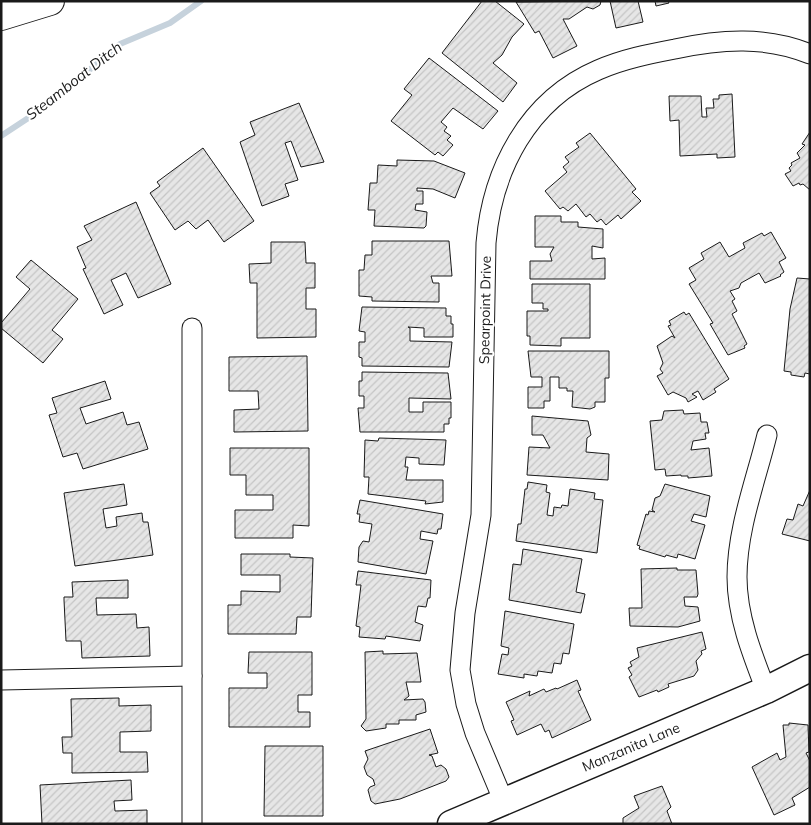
<svg xmlns="http://www.w3.org/2000/svg" width="811" height="825" viewBox="0 0 811 825" font-family="Mulish,sans-serif">
  <style>
    .lines { fill: none; stroke-linecap: round; stroke-linejoin: round }
    .stream { stroke: #c6d2dc; stroke-width: 6 }
    .building { fill: url(#building-hatch); stroke: #1a1a1a }
    .street-casing { stroke: #1a1a1a; stroke-width: 21 }
    .secondary-casing { stroke: #1a1a1a; stroke-width: 29 }
    .primary-casing { stroke: #1a1a1a; stroke-width: 30 }
    .street { stroke: #fff; stroke-width: 19 }
    .secondary { stroke: #fff; stroke-width: 26 }
    .primary { stroke: #fff; stroke-width: 28 }
    .labels { text-anchor: middle; stroke-width: 4; stroke-linejoin: round; paint-order: stroke }
    .street-label { font-size: 14px; fill: #1a1a1a; stroke: #fff }
    .water-label { font-size: 15px; font-style: italic; fill: #1a1a1a; stroke: #fff }
  </style>
  <defs>
    <pattern id="building-hatch" width="6" height="6" patternUnits="userSpaceOnUse" patternTransform="scale(1.25)"><rect width="6" height="6" fill="#e6e6e6"/><path d="M-1 1l2-2M0 6l6-6M5 7l2-2" fill="none" stroke="#c5c5c5"/></pattern>
  </defs>
  <rect width="100%" height="100%" fill="#fff"/>
  <g class="lines">
    <path class="stream" d="M1,136L48,105L120,44L170,23L201,1"/>
  </g>
  <g class="building">
    <path d="M482,1H495L524,24L512,37L502,55L493,63L517,83L503,102L442,53Z"/>
    <path d="M601,1L600,5L593,9L587,7L569,19H563L577,46L553,58L539,31L535,33L516,2Z"/>
    <path d="M610,1H638L643,22L616,28Z"/>
    <path d="M655,1H668L669,3L656,6Z"/>
    <path d="M429,58L498,111L483,129L453,108L441,122L447,127L444,131L451,136L447,140L453,145L443,156L438,152L435,155L391,121L412,95L404,89Z"/>
    <path d="M732,94L735,157L717,158V154L680,156L679,120L670,121L669,96H701L702,117H707L706,108H714L713,99H719V95Z"/>
    <path d="M299,103L324,162L301,167L291,141L285,143L298,180L285,184L289,196L262,206L240,142L255,135L250,122Z"/>
    <path d="M810,132V190L803,184L800,185L799,183L793,186L785,174L791,171L789,168L792,165L791,163L800,158L797,153L805,145L802,144Z"/>
    <path d="M590,133L636,189L632,192L641,201L621,219L618,215L606,225L601,219L597,222L590,214L586,217L576,204L568,211L563,207L560,209L545,191L567,172L563,167L569,162L565,157L579,147L576,143Z"/>
    <path d="M203,148L254,221L224,242L208,220L196,229L188,221L175,230L150,193L160,186L157,182Z"/>
    <path d="M397,160L434,161L465,173L455,198L433,189L417,188V191H423V204H416L415,210L427,212L426,226L424,228L374,226L375,210H368L370,183H377L378,165L397,166Z"/>
    <path d="M136,202L171,284L138,298L126,273L111,280L123,305L104,314L83,269L86,268L77,247L92,240L84,226Z"/>
    <path d="M535,216H561V222H578V227L603,229V248L592,246V259L605,258V279H530V261H552L550,254L554,247H535Z"/>
    <path d="M771,232L786,258L779,262L784,272L780,275L781,276L765,283L759,273L741,283L739,288L730,291L735,299L732,301L737,311L732,314L747,344L744,346L745,348L728,355L710,324L713,323L689,284L696,280L689,268L704,259L701,253L720,242L729,257L745,248L743,243L762,233L764,236Z"/>
    <path d="M372,241H449L452,276H431L433,283H439V302L372,301V297L359,296V270H364L365,255H372Z"/>
    <path d="M271,242H305L306,263H315V288H306V309H316V337L257,338V283H250L249,264L271,263Z"/>
    <path d="M31,260L78,299L52,330L63,339L43,363L1,328V323L30,289L16,277Z"/>
    <path d="M797,278L810,279V374L805,373L804,377L791,375V372L784,371L790,309Z"/>
    <path d="M532,284H590V338H561V346L530,345V336H527V311H548V309H543V303H532Z"/>
    <path d="M362,307L446,308V316H451V324H453V337H424V328L408,327L410,328V341L452,342L449,367L362,366V358L359,357V342H365V332L359,331Z"/>
    <path d="M684,312L686,315L689,313L729,379L714,389L716,392L703,400L698,391L692,394L697,397L688,402L686,398L673,392L668,395L657,376L663,373L660,369L663,363L657,346L672,336L675,338L668,326L671,325L669,321Z"/>
    <path d="M528,351H609V378H605V402H595V407L590,409L572,407L573,391H567V388H559V377H550V401H544V408H528V387H542V377H531Z"/>
    <path d="M307,356L308,431L234,432V410L259,409L258,391H229V357Z"/>
    <path d="M362,372L448,373L451,399L409,398V412H423V402H451V418H449V424H444V432H360L358,408H364V396H359V381H362Z"/>
    <path d="M105,381L111,399L80,408L86,424L123,412L127,425L139,422L148,449L83,469L77,453L63,457L49,415L57,413L52,398Z"/>
    <path d="M683,410L684,414L700,413L701,422H707L709,433H705L706,439L693,441L691,450L709,448L712,476L688,478V476H681V475L666,476L665,469L655,470L650,421L662,420L664,411Z"/>
    <path d="M532,416L588,421L591,435L587,438L586,452L609,454L608,480L527,475L529,447L550,448L543,435H532Z"/>
    <path d="M379,438L446,440L444,465L419,464V458L406,457L405,467H408L406,480H443V502L425,504L426,501L368,494L369,477H364L365,440L378,441Z"/>
    <path d="M230,448H309V526L293,525V538H235V510H273V495H246V475H230Z"/>
    <path d="M528,482L547,485L546,492L550,493L547,515L553,516L554,507L561,508L562,505L568,506L570,489L595,493L594,499L603,500L597,553L516,541L518,524H521L525,489H527Z"/>
    <path d="M124,484L127,505L103,509L106,528L117,526L116,517L142,513L143,522H148L153,555L75,566L64,493Z"/>
    <path d="M665,484L710,496L706,517L694,514L691,521L705,525L695,559L678,554L677,558L666,555L665,557L639,549L640,546L637,545L646,514L648,515L649,511L655,512L652,510L655,498L660,496Z"/>
    <path d="M810,490V541L782,534L787,519L793,520L798,504L803,506Z"/>
    <path d="M360,500L443,514L441,529H438L437,534L421,531L420,539L433,541L426,574L358,562L359,547L363,541L369,542L372,524L359,522L360,514H357Z"/>
    <path d="M523,549L582,559L576,592L585,594L581,613L509,600L513,564L521,565Z"/>
    <path d="M241,554H290V557L313,558L311,617H297L296,634H228V605H241V591L280,592V575H241Z"/>
    <path d="M677,568V570H696L698,594L697,597H684L685,606L698,607L700,621L678,627L630,626L629,608H642L641,569Z"/>
    <path d="M358,571L431,580L430,598H428L426,607L418,606L415,622L423,625L420,641L386,636L385,639L359,637L360,627L356,626L361,585H356Z"/>
    <path d="M128,580V598H96L97,615L136,614L137,628L149,627L150,656L82,658L81,641H66L64,600V597H73L72,582Z"/>
    <path d="M505,611L574,624L569,654L563,653L561,664L554,663L552,673L538,671L537,676L524,674V678L498,674L502,654L508,655L509,648L501,646Z"/>
    <path d="M702,632L706,649L701,651L702,654L696,661L698,670L694,676L668,684L669,687L658,692L657,690L639,697L629,677L632,675L628,668L632,666L630,662L639,657L637,648Z"/>
    <path d="M383,651V654L417,653L421,682H406L409,696L404,700L423,699L425,702L426,712L416,715V720H399V724H386V728L366,731L361,726L366,719L365,652Z"/>
    <path d="M249,652H312V695H298V712H310V727H229V688H267V673H248Z"/>
    <path d="M577,680L581,690L578,691L591,720L552,738L549,730L545,732L541,724L517,735L511,721L514,720L506,702L530,691L529,696L544,689L546,692L556,688L557,689Z"/>
    <path d="M119,698V706L151,705V731L120,732V752H147L148,772L72,773V753H63L62,737H72L71,699Z"/>
    <path d="M789,723L808,725L809,752L806,753L810,761V787L792,798L795,805L774,815L752,767L777,753L780,760L786,757L783,725H789Z"/>
    <path d="M430,729L438,753L429,755L432,756L436,767L441,765L446,769L449,777L446,781L400,799L375,804L371,801L368,790L370,787L375,785L373,779L367,775L364,767L368,759L365,751Z"/>
    <path d="M265,746H323V816H264Z"/>
    <path d="M131,780L132,800L114,801L115,811L147,810V824H42L40,785Z"/>
    <path d="M662,786L671,807L667,811L672,824H623V818L639,808L634,796Z"/>
  </g>
  <g class="lines">
    <defs>
      <g id="street">
        <path d="M1,680L192,676"/>
        <path d="M766,690C752,654 737,616 737,577C737,529 756,480 767,435"/>
        <path d="M504,802L475,733L466,704L460,670L465,613L481,515L486,243C492,170 528,100 598,70C623,59 649,54 675,49C721,39 766,36 810,54"/>
        <path d="M192,824V328"/>
      </g>
      <path id="secondary" d="M451,824L766,690L810,668"/>
      <path id="primary" d="M1,16L50,1"/>
    </defs>
    <use href="#street" class="street-casing"/>
    <use href="#secondary" class="secondary-casing"/>
    <use href="#primary" class="primary-casing"/>
    <use href="#street" class="street"/>
    <use href="#secondary" class="secondary"/>
    <use href="#primary" class="primary"/>
  </g>
  <g class="labels">
    <g class="street-label">
      <text transform="translate(485 310) rotate(-89)" y="5">Spearpoint Drive</text>
      <text transform="translate(631 747) rotate(-23)" y="5">Manzanita Lane</text>
    </g>
    <g class="water-label">
      <text transform="translate(74 81) rotate(-38)" y="5">Steamboat Ditch</text>
    </g>
  </g>
  <rect width="811" height="825" fill="none" stroke="#1a1a1a" stroke-width="5"/>
</svg>
